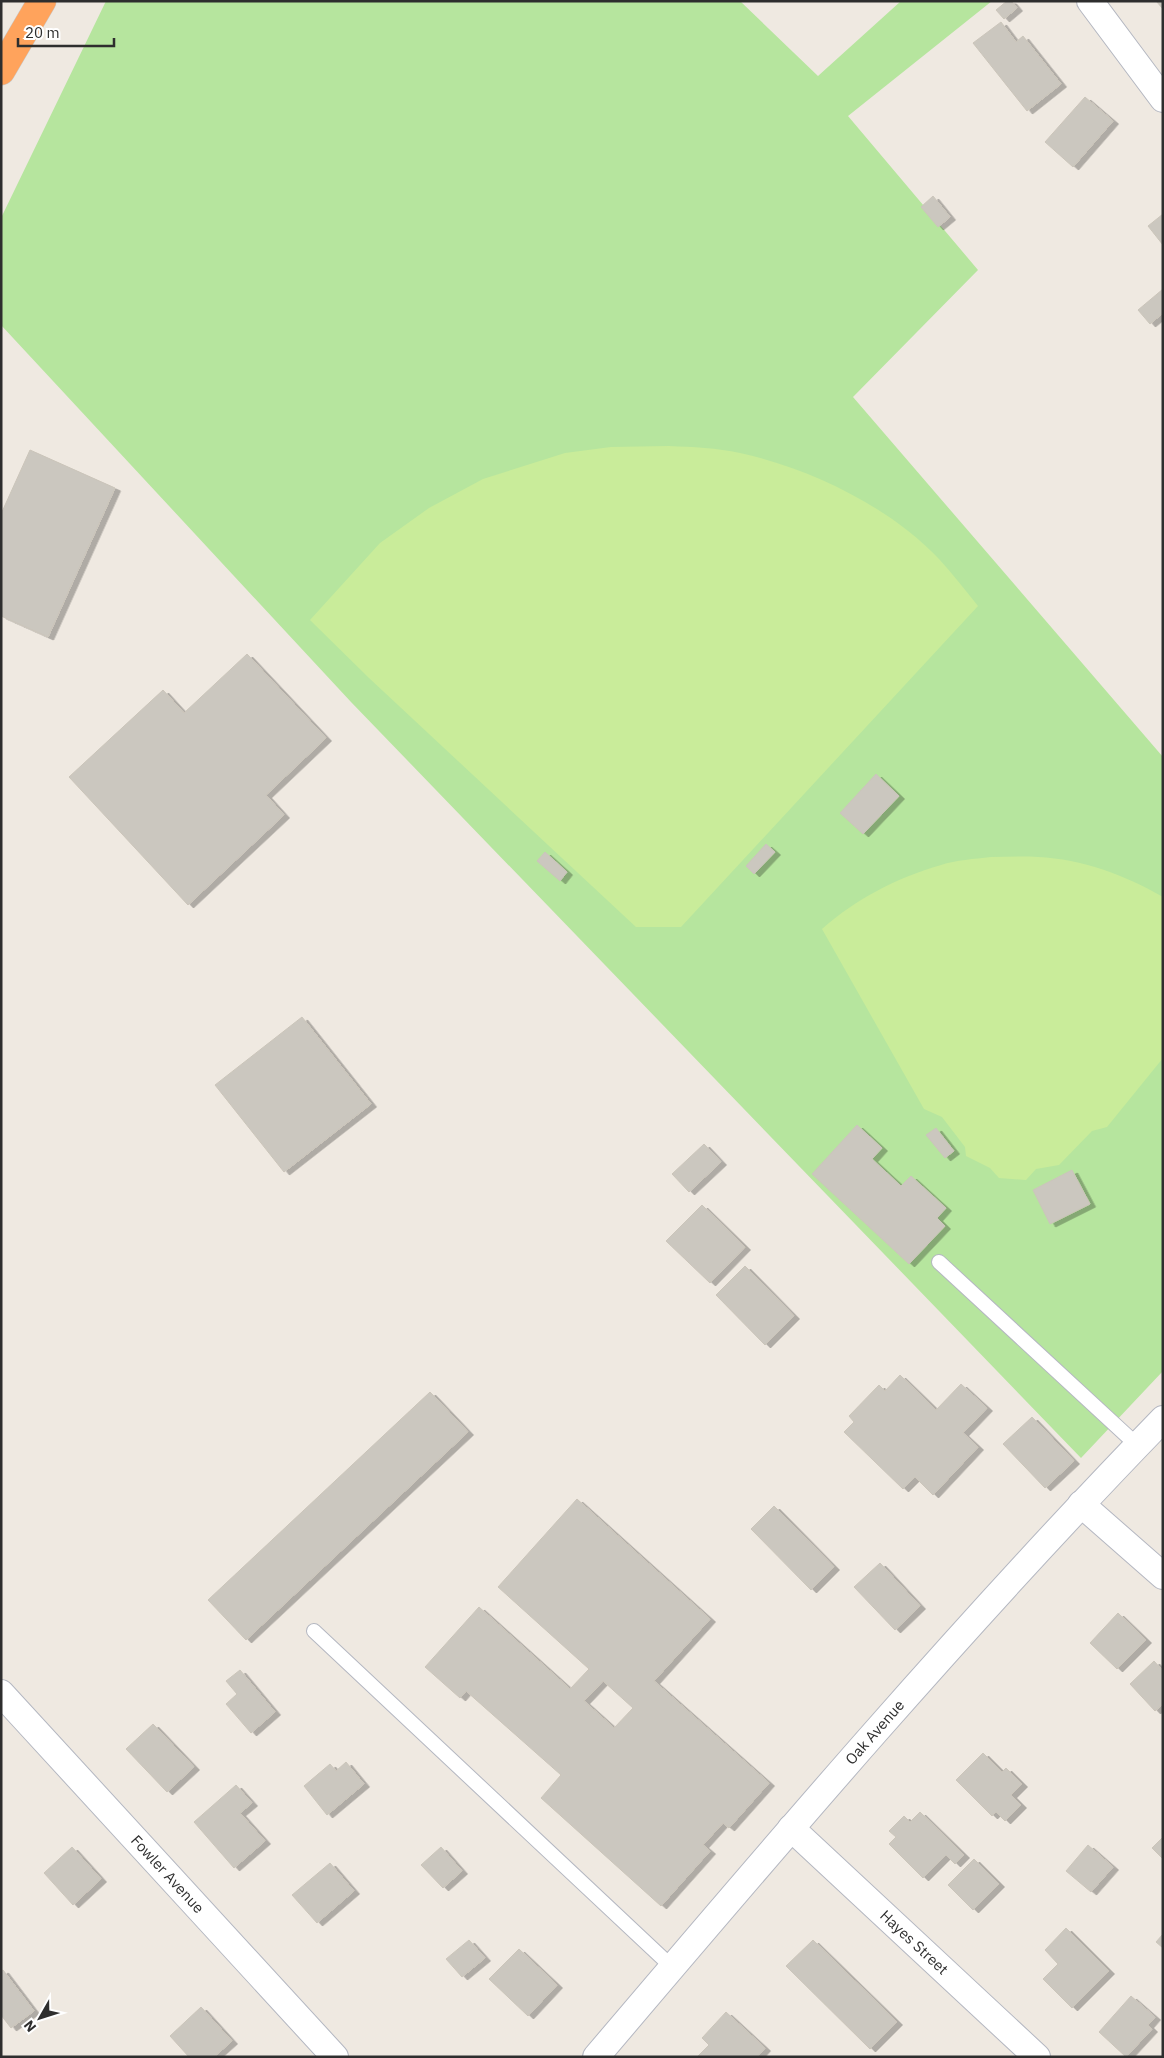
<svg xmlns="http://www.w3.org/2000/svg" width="1164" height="2058" viewBox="0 0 1164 2058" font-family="'IBM Plex Sans',sans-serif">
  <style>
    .green { fill: #b6e59e }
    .pitch { fill: #c9ec9a }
    .building { fill: #cbc7bf; stroke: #cbc5ba; fill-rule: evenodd; filter: url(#shadow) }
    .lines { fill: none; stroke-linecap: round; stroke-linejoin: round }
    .service-casing { stroke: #b4b7c1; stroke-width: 16 }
    .minor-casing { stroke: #b4b7c1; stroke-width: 28 }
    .motorway-casing { stroke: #c9c9c9; stroke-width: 29 }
    .service { stroke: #fff; stroke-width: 14 }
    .minor { stroke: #fff; stroke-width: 26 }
    .motorway { stroke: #ffa35c; stroke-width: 28 }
    .labels { text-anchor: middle; stroke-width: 4.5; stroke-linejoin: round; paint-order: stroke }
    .street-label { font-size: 15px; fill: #2e2e2e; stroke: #fff }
  </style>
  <defs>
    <filter id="shadow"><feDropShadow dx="5.5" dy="3" stdDeviation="0" flood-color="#0004"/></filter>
  </defs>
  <rect width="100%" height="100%" fill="#efe9e1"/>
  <path class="green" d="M106,1H740L818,76L901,1H992L848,116L978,270L853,397L1163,757V1371L1081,1458L351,702L1,325V218Z"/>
  <g class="pitch">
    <path d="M669,446C693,447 717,448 740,453C810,468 890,507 939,559C953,574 965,590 978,606L681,927H636L369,678L310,620L380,543L429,508L483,479L565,453L611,447Z"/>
    <path d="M991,857C1006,857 1022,856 1038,857C1082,859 1125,875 1163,897V1058L1107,1127L1092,1131L1059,1165L1036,1169L1026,1180L999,1178L990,1168L966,1156L965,1147L942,1117L924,1109L822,929C856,899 896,878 941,865C956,860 974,859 991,857Z"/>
  </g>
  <g class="building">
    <path d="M1007,1H1011L1017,8L1004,19L996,10Z"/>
    <path d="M1156,1H1163V9Z"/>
    <path d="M1001,22L1016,42L1023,36L1061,84L1027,111L973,43Z"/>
    <path d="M1085,97L1113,121L1073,167L1045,142Z"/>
    <path d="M933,196L950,217L938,227L921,207Z"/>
    <path d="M1163,214V245L1148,226Z"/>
    <path d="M1163,289V313L1150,324L1138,310Z"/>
    <path d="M30,450L115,488L48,637L1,616V514Z"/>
    <path d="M247,654L326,738L266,795L284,815L188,905L69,777L163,690L184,713Z"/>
    <path d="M876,774L899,796L863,834L840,813Z"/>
    <path d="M766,844L775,852L754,874L746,866Z"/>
    <path d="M545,852L567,872L560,881L537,861Z"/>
    <path d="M302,1017L371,1104L284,1172L215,1085Z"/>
    <path d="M857,1125L882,1148L872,1159L901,1186L911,1176L946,1208L937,1218L945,1226L909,1264L812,1174Z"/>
    <path d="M936,1128L954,1151L945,1158L926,1135Z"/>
    <path d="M704,1144L721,1162L689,1192L672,1174Z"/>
    <path d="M1072,1170L1090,1204L1050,1224L1033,1190Z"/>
    <path d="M702,1205L745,1247L710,1283L666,1241Z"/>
    <path d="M745,1266L794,1316L765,1345L716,1295Z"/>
    <path d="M900,1375L936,1410L961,1384L987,1408L963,1433L978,1447L933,1495L915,1477L903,1489L844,1432L854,1422L849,1416L879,1385L885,1391Z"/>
    <path d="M430,1392L468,1432L246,1640L208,1600Z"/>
    <path d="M1032,1417L1074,1461L1045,1488L1003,1444Z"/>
    <path d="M577,1499L710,1619L654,1681L769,1783L729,1828L723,1823L703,1845L710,1851L661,1906L541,1798L561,1775L466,1691L460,1698L425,1667L479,1607L570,1689L589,1669L498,1587ZM603,1681L633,1708L614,1728L584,1701Z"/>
    <path d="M774,1506L834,1567L811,1590L751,1529Z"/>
    <path d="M880,1563L920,1606L895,1630L854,1587Z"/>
    <path d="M1118,1613L1146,1640L1117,1669L1090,1643Z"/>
    <path d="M1154,1661L1163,1671V1704L1155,1711L1130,1684Z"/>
    <path d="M240,1670L275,1712L251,1733L226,1704L237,1694L226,1681Z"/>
    <path d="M153,1724L194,1767L167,1792L126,1749Z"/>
    <path d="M983,1753L1002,1772L1006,1768L1022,1784L1011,1795L1021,1805L1005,1821L996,1812L992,1816L956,1780Z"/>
    <path d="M346,1762L364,1784L327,1815L304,1786L330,1764L336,1771Z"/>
    <path d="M236,1785L252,1803L240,1813L265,1841L234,1868L194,1822Z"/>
    <path d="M920,1812L964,1855L955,1864L946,1855L923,1878L889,1844L896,1837L889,1831L904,1816L910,1822Z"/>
    <path d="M1163,1837V1859L1152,1848Z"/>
    <path d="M1088,1845L1113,1867L1091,1892L1066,1871Z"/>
    <path d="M72,1847L101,1879L73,1905L44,1873Z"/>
    <path d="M441,1847L462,1871L443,1888L421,1865Z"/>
    <path d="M974,1859L999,1884L973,1910L948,1885Z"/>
    <path d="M330,1863L354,1891L317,1923L292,1895Z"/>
    <path d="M1066,1928L1109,1971L1072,2008L1043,1979L1058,1964L1045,1950Z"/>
    <path d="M1163,1934V1948L1156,1942Z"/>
    <path d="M469,1940L485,1958L462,1977L446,1959Z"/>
    <path d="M813,1940L897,2022L870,2049L786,1966Z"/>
    <path d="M519,1949L557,1985L528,2016L489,1979Z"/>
    <path d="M3,1970L34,2011L11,2028L1,2015V1971Z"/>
    <path d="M1131,1996L1155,2017L1148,2025L1152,2029L1126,2057L1099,2032Z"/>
    <path d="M201,2007L232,2041L214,2057H189L170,2036Z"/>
    <path d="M726,2012L765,2048L757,2057L698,2056L709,2045L702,2038Z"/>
  </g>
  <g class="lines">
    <defs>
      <g id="service">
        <path d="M939,1262L1137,1445"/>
        <path d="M314,1631L672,1967"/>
      </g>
      <g id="minor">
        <path d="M1090,1L1163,99"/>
        <path d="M1081,1504L1163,1576"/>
        <path id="s1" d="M1,1693L335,2057"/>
        <path id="s2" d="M791,1828L1037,2057"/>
        <path id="s3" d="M596,2057C780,1840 965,1623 1163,1419"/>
      </g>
      <path id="motorway" d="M1,71L42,1"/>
    </defs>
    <use href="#service" class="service-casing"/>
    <use href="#minor" class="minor-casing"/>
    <use href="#motorway" class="motorway-casing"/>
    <use href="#service" class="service"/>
    <use href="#minor" class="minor"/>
    <use href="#motorway" class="motorway"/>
  </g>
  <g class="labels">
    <g class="street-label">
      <text dy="5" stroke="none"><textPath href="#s3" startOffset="428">Oak Avenue</textPath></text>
      <text dy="5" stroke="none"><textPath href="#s1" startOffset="246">Fowler Avenue</textPath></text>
      <text dy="5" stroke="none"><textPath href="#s2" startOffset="168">Hayes Street</textPath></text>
    </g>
  </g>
  <rect width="1164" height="2058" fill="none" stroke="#2e2e2e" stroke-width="5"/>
  <g transform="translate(40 2018) rotate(231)" stroke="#ffffff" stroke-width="4" paint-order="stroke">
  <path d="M0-4L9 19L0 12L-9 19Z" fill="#2e2e2e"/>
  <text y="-8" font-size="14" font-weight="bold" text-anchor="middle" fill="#2e2e2e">N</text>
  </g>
  <path d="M18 38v8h96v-8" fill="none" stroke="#2e2e2e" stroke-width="2.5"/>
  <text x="25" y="38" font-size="15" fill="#2e2e2e" stroke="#ffffff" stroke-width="4" paint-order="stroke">20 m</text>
</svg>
